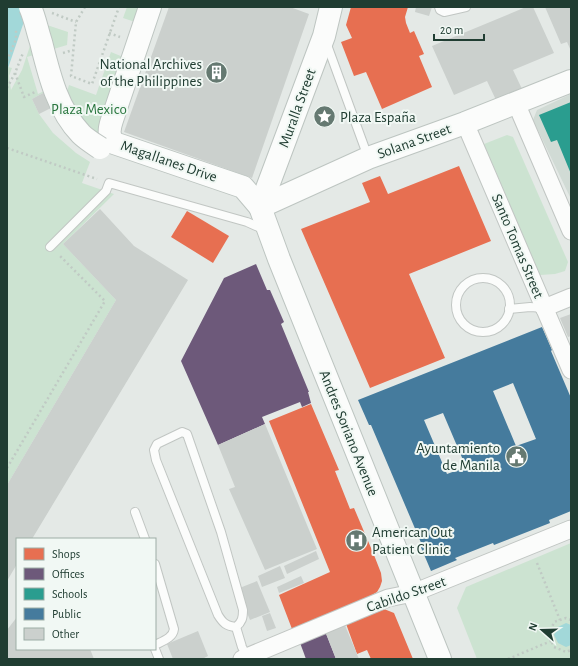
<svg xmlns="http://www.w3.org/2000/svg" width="578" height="666" viewBox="0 0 578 666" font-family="'Alegreya Sans',sans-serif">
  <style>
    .built { fill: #d1dbd5 }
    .green { fill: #cce3d1 }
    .water { fill: #a2d8d9 }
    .shops { fill: #e76f51 }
    .offices { fill: #6d597a }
    .schools { fill: #2a9d8f }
    .public { fill: #457b9d; fill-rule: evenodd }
    .building { fill: #cbd0cd }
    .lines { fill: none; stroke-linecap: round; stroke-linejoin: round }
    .lane-casing { stroke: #c1c6c3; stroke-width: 10 }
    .street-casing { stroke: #c1c6c3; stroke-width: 19 }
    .secondary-casing { stroke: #bdc5c1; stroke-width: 24 }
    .path { stroke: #c0cac4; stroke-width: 2.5; stroke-dasharray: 2 3; stroke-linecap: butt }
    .lane { stroke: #fbfcfb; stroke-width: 8 }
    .street { stroke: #fbfcfb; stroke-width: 17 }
    .secondary { stroke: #fbfcfb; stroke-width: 22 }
    .secondary-bridge-casing { stroke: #bdc5c1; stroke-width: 24; stroke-linecap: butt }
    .secondary-bridge { stroke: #fbfcfb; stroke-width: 22 }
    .labels { text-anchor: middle; stroke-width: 4; stroke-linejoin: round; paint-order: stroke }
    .poi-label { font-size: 15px; fill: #203d32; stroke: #f1f8f4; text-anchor: end }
    .street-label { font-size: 15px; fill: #203d32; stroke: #f1f8f4 }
    .park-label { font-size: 15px; fill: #29763e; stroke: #f1f8f4 }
  </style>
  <rect width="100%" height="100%" fill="#e4e9e6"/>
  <path class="built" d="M571,94V199L533,120L537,110Z"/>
  <g class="green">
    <path d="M127,7H141L135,22L123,18Z"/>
    <path d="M38,22L68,32L67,45L27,57L38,94L56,85L64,101L69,85L96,95L111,52L123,57L97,135C84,126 71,115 63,101C60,96 58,91 56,86L32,99L39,114L53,133L76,153L90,162L82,183L114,194L63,244L116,300L7,485V71L8,67L12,68L9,76L11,90L22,70Z"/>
    <path d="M507,135L513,137L568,262L565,271L555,274L540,275L484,144Z"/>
    <path d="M571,543V659H477L457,608L466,587Z"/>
  </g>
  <g class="water">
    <path d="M7,7H29L7,71Z"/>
    <path d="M566,623L571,625V645L566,647L558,643L554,635L558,627Z"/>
  </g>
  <g class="shops">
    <path d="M351,7H408L405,17L406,23L410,33L414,31L424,54L419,56L432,87L382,109L366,72L354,76L341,42L352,38L346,25Z"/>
    <path d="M459,166L491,241L409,274L445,358L370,388L301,229L370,202L362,183L380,176L388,194Z"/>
    <path d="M187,211L229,236L213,263L171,237Z"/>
    <path d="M311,404L339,470L335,471L350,509L354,508L374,555L381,573L382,581L380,587L377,592L369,597L292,629L279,595L330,572L269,421Z"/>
    <path d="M378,609H384L394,613L413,659H371L367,650L357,654L345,621Z"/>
  </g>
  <g class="offices">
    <path d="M256,264L267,290H270L284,322L281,324L309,392H308L311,403L302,407L300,402L262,417L265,424L218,445L181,361L224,278Z"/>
    <path d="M325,631L336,659H306L299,640Z"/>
  </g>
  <path class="schools" d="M571,102V174L557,140L551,142L539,115Z"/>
  <path class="public" d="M542,327L552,350L551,351L571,398V511L549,520L550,523L494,545L493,543L455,558L457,560L431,571L420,545H422L371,425H369L358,400ZM513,383L536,439L516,446L493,391ZM443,413L466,467L447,474L424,420Z"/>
  <g class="building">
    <path d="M169,7H290L309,14L252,178L124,132Z"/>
    <path d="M416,7H432L429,16L415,12Z"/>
    <path d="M526,7H533L554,53L513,70L522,89L496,100L487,81L454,95L432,46Z"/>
    <path d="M545,7H571V51L567,42L561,44Z"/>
    <path d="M56,86L63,102L39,114L32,99Z"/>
    <path d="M100,209L134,246L188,280L32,539H17V564L7,581V485L116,300L63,244Z"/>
    <path d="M571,314V336L568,337L560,318Z"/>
    <path d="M265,424L317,549L265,570L229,489L235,487L218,445Z"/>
    <path d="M316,551L319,559L287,574L284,566Z"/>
    <path d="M280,566L285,578L262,587L258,576Z"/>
    <path d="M301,576L304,583L279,593L277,587Z"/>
    <path d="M257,581L270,612L250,620L237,589Z"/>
    <path d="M270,613L276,628L267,631L262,616Z"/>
    <path d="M17,617V649H90L94,659H7V630Z"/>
    <path d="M344,623L359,659H336L325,631Z"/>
    <path d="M198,631L208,656L202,659H173L167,644Z"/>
  </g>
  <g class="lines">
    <defs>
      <g id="lane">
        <path d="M439,7L440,10L444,12L466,7"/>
        <path d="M326,42L368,157"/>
        <path d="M50,247L106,191L109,183L247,222L265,230"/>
        <circle cx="483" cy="305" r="27"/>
        <path d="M509,309L530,307L544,308"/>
        <path d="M182,432L187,434L221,532L243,610C243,618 242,622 236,627C226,626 223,623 218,615L156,460L154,450L157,444Z"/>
        <path d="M135,512L145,539"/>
        <path d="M155,564L174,629C173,638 163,641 155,645"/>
        <path d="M236,627L242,647L247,657"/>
        <path d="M155,649L159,659"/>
      </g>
      <g id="street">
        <path d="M516,103L571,231"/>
        <path d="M465,123L571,370"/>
        <path d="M544,308L571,297"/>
        <path d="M242,659L388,598L413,593L571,529"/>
      </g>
      <g id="secondary">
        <path d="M150,7L112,120C109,129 108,136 114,143L243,187L260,207L279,259L440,659"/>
        <path d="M260,207L368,158L465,123L571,81"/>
        <path d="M260,207L324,36L331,7"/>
      </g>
    </defs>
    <use href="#lane" class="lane-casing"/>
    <use href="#street" class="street-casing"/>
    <use href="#secondary" class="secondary-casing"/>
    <g class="path">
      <path d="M85,7L76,22L71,76L92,84L119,7"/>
      <path d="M52,13L76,22"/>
      <path d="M109,33L120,37"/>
      <path d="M63,53L73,50"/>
      <path d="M7,61L16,39V30"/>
      <path d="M15,73L24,97L35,92"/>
      <path d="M7,88L15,73L23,53"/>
      <path d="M7,148L97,179"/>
      <path d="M7,468L105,301L59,255"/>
      <path d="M537,563L560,620"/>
      <path d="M571,620L566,618L554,622L549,635L554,647L566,652L571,650"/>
      <path d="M508,659L551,641"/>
    </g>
    <use href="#lane" class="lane"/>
    <use href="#street" class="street"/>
    <use href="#secondary" class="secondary"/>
    <defs>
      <path id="secondary-bridge" d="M30,7C35,18 37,30 41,42C49,74 57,109 81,134C86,139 94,144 100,148"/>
    </defs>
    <use href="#secondary-bridge" class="secondary-bridge-casing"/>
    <use href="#secondary-bridge" class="secondary-bridge"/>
  </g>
  <defs>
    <symbol id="building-disc" viewBox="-11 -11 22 22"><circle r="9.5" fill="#657971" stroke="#f1f8f4"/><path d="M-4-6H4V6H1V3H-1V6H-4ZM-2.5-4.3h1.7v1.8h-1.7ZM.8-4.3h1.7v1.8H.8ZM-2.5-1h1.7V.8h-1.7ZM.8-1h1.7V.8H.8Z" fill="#fff"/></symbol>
    <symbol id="sight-disc" viewBox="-11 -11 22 22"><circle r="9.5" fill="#657971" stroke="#f1f8f4"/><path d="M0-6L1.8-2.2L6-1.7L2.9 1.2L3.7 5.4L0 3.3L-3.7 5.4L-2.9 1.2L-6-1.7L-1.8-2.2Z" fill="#fff"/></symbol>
    <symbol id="civic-disc" viewBox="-11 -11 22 22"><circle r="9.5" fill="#657971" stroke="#f1f8f4"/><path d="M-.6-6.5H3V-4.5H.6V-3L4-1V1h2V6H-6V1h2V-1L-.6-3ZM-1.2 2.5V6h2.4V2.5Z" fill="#fff"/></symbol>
    <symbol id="hospital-disc" viewBox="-11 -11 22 22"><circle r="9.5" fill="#657971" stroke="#f1f8f4"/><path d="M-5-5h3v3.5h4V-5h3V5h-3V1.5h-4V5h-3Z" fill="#fff"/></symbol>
  </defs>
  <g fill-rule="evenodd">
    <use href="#building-disc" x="204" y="60" width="25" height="25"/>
    <use href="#sight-disc" x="312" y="104" width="25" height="25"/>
    <use href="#civic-disc" x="504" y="444" width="25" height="25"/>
    <use href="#hospital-disc" x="344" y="528" width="25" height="25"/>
  </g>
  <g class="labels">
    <g class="poi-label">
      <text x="202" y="69">National Archives<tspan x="202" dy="17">of the Philippines</tspan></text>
      <text x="340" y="122" text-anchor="start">Plaza España</text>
      <text x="500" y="453">Ayuntamiento<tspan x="500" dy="17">de Manila</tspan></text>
      <text x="372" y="537" text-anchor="start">American Out<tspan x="372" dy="17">Patient Clinic</tspan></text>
    </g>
    <g class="street-label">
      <text transform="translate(297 108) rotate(-70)" y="5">Muralla Street</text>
      <text transform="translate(414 141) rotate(-20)" y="5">Solana Street</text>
      <text transform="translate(169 161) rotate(19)" y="5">Magallanes Drive</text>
      <text transform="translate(518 246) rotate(67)" y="5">Santo Tomas Street</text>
      <text transform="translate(349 433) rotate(68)" y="5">Andres Soriano Avenue</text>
      <text transform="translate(406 594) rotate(-19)" y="5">Cabildo Street</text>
    </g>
    <g class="park-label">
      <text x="89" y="114">Plaza Mexico</text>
    </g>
  </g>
  <rect width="578" height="666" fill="none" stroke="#203d32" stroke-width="16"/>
  <rect x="16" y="538" width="140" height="112" fill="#f1f8f4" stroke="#9dada6"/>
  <rect x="24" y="548" width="20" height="12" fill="#e76f51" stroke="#9dada6"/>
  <text x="52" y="558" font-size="12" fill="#203d32">Shops</text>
  <rect x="24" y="568" width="20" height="12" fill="#6d597a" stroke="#9dada6"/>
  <text x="52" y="578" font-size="12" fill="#203d32">Offices</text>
  <rect x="24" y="588" width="20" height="12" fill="#2a9d8f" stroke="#9dada6"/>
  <text x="52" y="598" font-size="12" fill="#203d32">Schools</text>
  <rect x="24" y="608" width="20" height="12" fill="#457b9d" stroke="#9dada6"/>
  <text x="52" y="618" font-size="12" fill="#203d32">Public</text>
  <rect x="24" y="628" width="20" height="12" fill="#cbd0cd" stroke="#9dada6"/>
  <text x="52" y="638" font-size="12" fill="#203d32">Other</text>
  <g transform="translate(542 630) rotate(290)" stroke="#f1f8f4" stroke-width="3" paint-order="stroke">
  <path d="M0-3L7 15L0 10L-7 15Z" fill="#203d32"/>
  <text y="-6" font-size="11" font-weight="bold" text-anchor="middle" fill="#203d32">N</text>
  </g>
  <path d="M434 34v6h50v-6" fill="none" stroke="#203d32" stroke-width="2"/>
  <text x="440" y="34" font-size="12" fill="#203d32" stroke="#f1f8f4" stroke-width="3" paint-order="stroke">20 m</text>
</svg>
